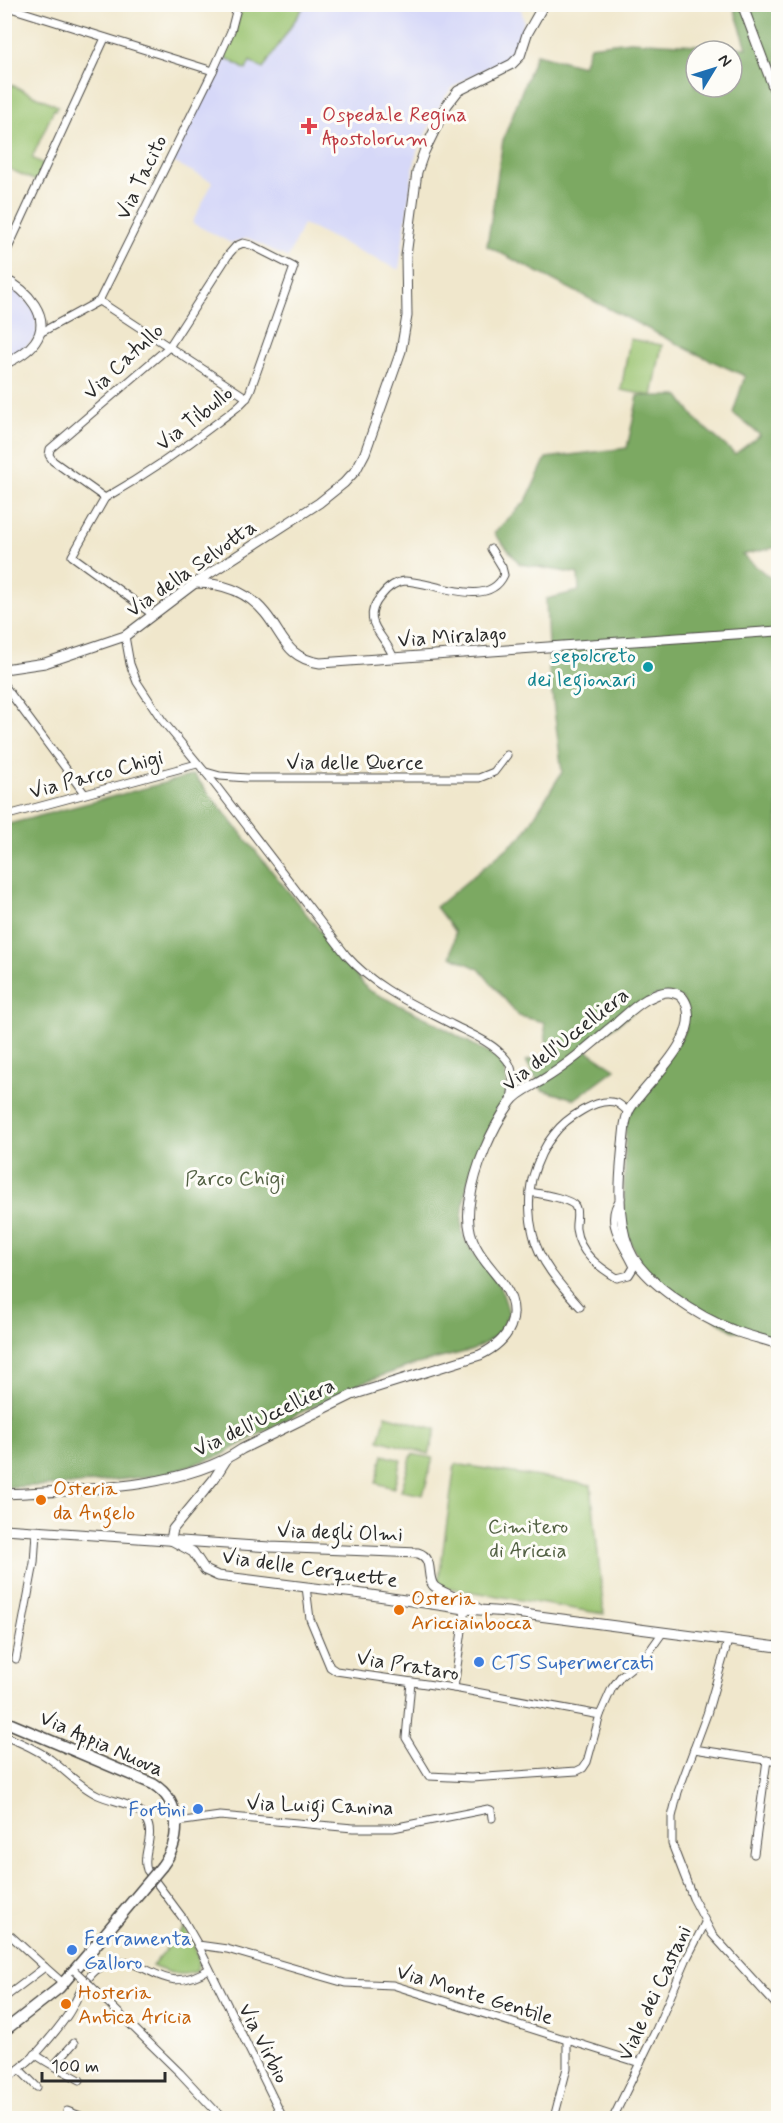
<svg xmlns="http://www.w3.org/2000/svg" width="783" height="2123" viewBox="0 0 783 2123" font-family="Mynerve,sans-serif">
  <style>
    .built { fill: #d6d8f8 }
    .green { fill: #9ac36f; stroke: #62774d; stroke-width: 1.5 }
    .forest { fill: #7ba962; stroke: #536a46; stroke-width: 1.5; fill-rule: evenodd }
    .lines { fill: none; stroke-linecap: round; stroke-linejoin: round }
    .minor-casing { stroke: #494743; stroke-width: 9 }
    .tertiary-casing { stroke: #494743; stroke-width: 11 }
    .primary-casing { stroke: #494743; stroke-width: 13 }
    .minor { stroke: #fff; stroke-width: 7 }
    .tertiary { stroke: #fff; stroke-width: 9 }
    .primary { stroke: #fff; stroke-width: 10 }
    .minor-bridge-casing { stroke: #494743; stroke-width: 9; stroke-linecap: butt }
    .primary-bridge-casing { stroke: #494743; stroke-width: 13; stroke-linecap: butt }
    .minor-bridge { stroke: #fff; stroke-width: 7 }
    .primary-bridge { stroke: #fff; stroke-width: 10 }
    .health-dot { fill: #e0444e; stroke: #fdfcf7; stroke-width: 2 }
    .culture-dot { fill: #0f9aa8; stroke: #fdfcf7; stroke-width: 2 }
    .food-dot { fill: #e8710a; stroke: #fdfcf7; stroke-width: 2 }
    .shop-dot { fill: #3f7fe0; stroke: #fdfcf7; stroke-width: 2 }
    .labels { text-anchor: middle; stroke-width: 6; stroke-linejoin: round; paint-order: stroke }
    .health-label { font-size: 21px; fill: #be3a42; stroke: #fdfcf7; text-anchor: start }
    .street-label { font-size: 21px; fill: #2b2b2b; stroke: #fdfcf7 }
    .culture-label { font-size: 21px; fill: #0d838f; stroke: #fdfcf7; text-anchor: end }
    .park-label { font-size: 21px; fill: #526043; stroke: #fdfcf7 }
    .food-label { font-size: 21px; fill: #c56008; stroke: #fdfcf7; text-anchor: start }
    .shop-label { font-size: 21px; fill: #366cbe; stroke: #fdfcf7; text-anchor: start }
  </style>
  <rect width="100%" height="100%" fill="#fdfcf7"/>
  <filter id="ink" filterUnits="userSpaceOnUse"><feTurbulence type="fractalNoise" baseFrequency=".0167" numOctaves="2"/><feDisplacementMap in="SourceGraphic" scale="12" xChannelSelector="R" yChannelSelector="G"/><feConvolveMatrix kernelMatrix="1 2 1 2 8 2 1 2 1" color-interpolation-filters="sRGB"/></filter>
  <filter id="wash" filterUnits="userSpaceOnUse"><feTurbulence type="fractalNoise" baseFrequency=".008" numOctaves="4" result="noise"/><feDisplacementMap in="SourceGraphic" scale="24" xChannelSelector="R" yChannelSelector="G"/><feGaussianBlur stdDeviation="1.35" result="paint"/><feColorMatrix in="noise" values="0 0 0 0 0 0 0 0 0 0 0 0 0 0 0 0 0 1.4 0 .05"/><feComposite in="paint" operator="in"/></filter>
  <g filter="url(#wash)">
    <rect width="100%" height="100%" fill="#f0e7cc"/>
    <g class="built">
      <path d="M492,4L521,9L524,21L514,53L511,56L465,79L451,89L442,101L417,151L413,170L399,270L303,224L288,258L248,238L231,243L192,223L213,182L171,161L233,33L242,5Z"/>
      <path d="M4,288L17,292L26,300L36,313L37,336L21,351L4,359Z"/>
    </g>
    <g class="green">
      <path d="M243,5H305L263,69L250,61L246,70L223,56L234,34Z"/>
      <path d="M5,82L58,106L56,110L54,109L32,158L44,164L36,181L5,167Z"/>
      <path d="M630,339L662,345L652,396L621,390Z"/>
      <path d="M386,1415L436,1429L429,1454L379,1440Z"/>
      <path d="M412,1454L433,1458L423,1495L401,1491Z"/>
      <path d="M383,1455L401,1460L394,1488L376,1483Z"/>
      <path d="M455,1464L591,1485L604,1614L438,1586Z"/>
      <path d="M184,1928C191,1940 203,1957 196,1971C181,1978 166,1972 152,1966Z"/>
    </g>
    <g class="forest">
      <path d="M733,5H778V547L742,555L778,584V1344L753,1330L733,1331L646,1274L623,1226L626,1119L686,1029L683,999L656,995L585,1049L615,1069L575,1099L542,1090L526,1061L548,1055L544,1022L519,1016L479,969L451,956L455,932L436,907L523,835L562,772L549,670L546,599L579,591L578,574L520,564L494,533L526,501L546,458L627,448L638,396H679L698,422L735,454L760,435L733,413L745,376L695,353L487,246L503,140L536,54L583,66L590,46L630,41L747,48ZM696,51H732V87H696Z"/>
      <path d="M194,775L368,990L428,1019L502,1061C517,1102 496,1114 479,1149C469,1170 461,1207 462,1230C463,1247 492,1271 500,1287C504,1295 506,1305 509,1313L498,1335L473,1350L413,1365L364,1382L287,1419L220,1456L161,1475L70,1485L5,1487V825Z"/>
    </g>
  </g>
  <g filter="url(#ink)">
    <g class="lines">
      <defs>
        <g id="minor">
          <path d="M4,6L213,71"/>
          <path d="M243,243L251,245L294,267L249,394C242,406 229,413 218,422C182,450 145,475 105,498L53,461L49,455L50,449L169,347L229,254L236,246Z"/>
          <path d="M4,257L105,38"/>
          <path d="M99,301L247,398"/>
          <path d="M40,333L99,301L213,71L231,31L238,4"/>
          <path d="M105,498L72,556L152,614"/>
          <path d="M125,636L130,664L137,682L162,720L210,778L346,955C376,989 413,1004 453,1025C471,1034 494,1043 507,1060C516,1073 513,1086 511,1100"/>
          <path d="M394,659C386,634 358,623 381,596C387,588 395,582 405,581C434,582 488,610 504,575L502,567L491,549"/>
          <path d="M4,685L84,793"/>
          <path d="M206,772L220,776L247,778H479L494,772L507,755"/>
          <path d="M4,816L197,764"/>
          <path d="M530,1192C541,1194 569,1198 575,1206C579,1213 575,1222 576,1229C579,1253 599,1267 617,1278L629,1275L634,1267C624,1244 602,1222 621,1198"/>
          <path d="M580,1307C562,1287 539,1262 533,1234C529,1218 528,1196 532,1179C536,1165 544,1146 554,1134C565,1119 598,1096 617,1103C621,1105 625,1109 628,1112"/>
          <path d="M306,1587L310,1619L330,1667L336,1671L454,1688L600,1715"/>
          <path d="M728,1641L707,1714L678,1792L672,1817V1844L693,1898L712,1934L778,2007"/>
          <path d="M16,1659L34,1563L36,1532"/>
          <path d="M411,1682L406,1738L429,1776L471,1778L577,1771L583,1768L587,1762L600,1715L612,1688L621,1676L646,1656L663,1632"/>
          <path d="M454,1688L465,1609"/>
          <path d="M4,1736C20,1742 36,1749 50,1759C66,1771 80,1787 98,1795C115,1803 136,1802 146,1820C156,1836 141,1854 147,1870L182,1917L198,1945L283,2118"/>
          <path d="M694,1749L778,1762"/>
          <path d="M175,1824L184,1821L220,1816L353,1828H393L488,1809L491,1810L492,1818"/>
          <path d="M754,1854L767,1760"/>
          <path d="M11,1936L45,1967"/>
          <path d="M198,1945L227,1949L345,1983L393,1985L640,2063"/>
          <path d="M90,1985L180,2073L222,2118"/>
          <path d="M4,1998L45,1967L63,1983"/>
          <path d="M35,2054C49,2065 65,2071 80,2080"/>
          <path d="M54,2065L74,2043"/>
          <path d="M19,2069L37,2087"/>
          <path d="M4,2083C14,2072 25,2065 35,2055C46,2043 58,2029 67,2016C79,1999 84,1973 105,1965C148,1950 158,2001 209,1969"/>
          <path d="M67,2111L86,2118"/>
          <path d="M554,2118L567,2068V2039"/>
          <path d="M613,2118L656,2030L686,1960L705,1923"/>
        </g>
        <g id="tertiary">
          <path d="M742,4L778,100"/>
          <path d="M4,279C26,289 53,317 35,342C28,352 15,359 4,364"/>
          <path d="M195,583C222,583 247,591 265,613C284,636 286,658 320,663L778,631"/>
          <path d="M4,669L45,663L125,636L195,583L319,503L344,483L356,470L365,453L401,351L407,316L406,256L417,172L424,152L447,105L458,91L512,64L520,56L527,34L544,4"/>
          <path d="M4,1494C75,1490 183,1490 242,1449L352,1395L480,1355C509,1341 524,1316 504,1285C495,1272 483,1261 476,1247C468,1232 467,1216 470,1200C475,1167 491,1130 510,1103C516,1093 531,1087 541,1081C566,1066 587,1048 609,1029C622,1019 633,1007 647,999C655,995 665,990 674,993C681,994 685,1000 687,1006C698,1041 648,1081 631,1107C627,1113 626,1119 625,1125C621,1164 614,1212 629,1249C642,1282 701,1318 733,1330C747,1336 763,1339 778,1344"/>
          <path d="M4,1529L270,1547L418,1553C434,1558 426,1574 433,1585C436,1590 470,1604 479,1609"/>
          <path d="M171,1540L193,1552L205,1570L218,1576L371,1595L465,1609L508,1612L778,1647"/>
          <path d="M171,1540L173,1529L214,1479L226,1460"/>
        </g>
        <g id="primary">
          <path d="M4,1721L153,1784C182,1802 182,1840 162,1866"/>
          <path d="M4,2031L59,1988L89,1953"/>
        </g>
      </defs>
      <use href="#minor" class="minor-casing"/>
      <use href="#tertiary" class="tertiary-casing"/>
      <use href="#primary" class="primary-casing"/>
      <use href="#minor" class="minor"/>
      <use href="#tertiary" class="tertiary"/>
      <use href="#primary" class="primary"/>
      <defs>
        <path id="minor-bridge" d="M75,1971L90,1985"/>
        <path id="primary-bridge" d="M89,1953L162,1866"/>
      </defs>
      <use href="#minor-bridge" class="minor-bridge-casing"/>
      <use href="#primary-bridge" class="primary-bridge-casing"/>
      <use href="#minor-bridge" class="minor-bridge"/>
      <use href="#primary-bridge" class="primary-bridge"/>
    </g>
  </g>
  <path class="health-dot" d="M306 117h6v6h6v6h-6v6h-6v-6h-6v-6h6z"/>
  <circle class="culture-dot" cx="648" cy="667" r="6"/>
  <g class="food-dot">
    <circle cx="41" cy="1500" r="6"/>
    <circle cx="399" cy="1610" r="6"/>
    <circle cx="66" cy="2004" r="6"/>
  </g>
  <g class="shop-dot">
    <circle cx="479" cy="1662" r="6"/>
    <circle cx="198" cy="1809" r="6"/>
    <circle cx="72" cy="1950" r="6"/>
  </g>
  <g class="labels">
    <g class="health-label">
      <text x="322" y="121">Ospedale Regina<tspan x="322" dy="24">Apostolorum</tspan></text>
    </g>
    <g class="street-label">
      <text transform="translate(141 177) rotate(-64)" y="7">Via Tacito</text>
      <text transform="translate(123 361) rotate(-43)" y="7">Via Catullo</text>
      <text transform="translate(194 418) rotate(-38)" y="7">Via Tibullo</text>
      <text transform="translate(191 568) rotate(-35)" y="7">Via della Selvotta</text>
      <text transform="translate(452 636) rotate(-4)" y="7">Via Miralago</text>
      <text x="355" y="769">Via delle Querce</text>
      <text transform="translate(96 774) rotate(-15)" y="7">Via Parco Chigi</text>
      <text transform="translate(565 1039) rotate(-38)" y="7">Via dell'Uccelliera</text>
      <text transform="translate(264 1417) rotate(-26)" y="7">Via dell'Uccelliera</text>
      <text transform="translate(340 1532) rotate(2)" y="7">Via degli Olmi</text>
      <text transform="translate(310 1568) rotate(8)" y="7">Via delle Cerquette</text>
      <text transform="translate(408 1665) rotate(9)" y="7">Via Prataro</text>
      <text transform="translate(102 1743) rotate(24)" y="7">Via Appia Nuova</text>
      <text transform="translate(320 1805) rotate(2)" y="7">Via Luigi Canina</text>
      <text transform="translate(654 1993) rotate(-65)" y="7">Viale dei Castani</text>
      <text transform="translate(475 1994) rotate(17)" y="7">Via Monte Gentile</text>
      <text transform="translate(264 2043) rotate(63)" y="7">Via Virbio</text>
    </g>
    <g class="culture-label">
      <text x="636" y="662">sepolcreto<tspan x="636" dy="24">dei legionari</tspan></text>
    </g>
    <g class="park-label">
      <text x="235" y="1185">Parco Chigi</text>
      <text x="528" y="1533">Cimitero<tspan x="528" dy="24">di Ariccia</tspan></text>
    </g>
    <g class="food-label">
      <text x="53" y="1495">Osteria<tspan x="53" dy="24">da Angelo</tspan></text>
      <text x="411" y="1605">Osteria<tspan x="411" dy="24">Aricciainbocca</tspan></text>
      <text x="78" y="1999">Hosteria<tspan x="78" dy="24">Antica Aricia</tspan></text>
    </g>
    <g class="shop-label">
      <text x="491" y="1669">CTS Supermercati</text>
      <text x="186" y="1816" text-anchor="end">Fortini</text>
      <text x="84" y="1945">Ferramenta<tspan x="84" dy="24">Galloro</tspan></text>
    </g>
  </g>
  <rect width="783" height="2123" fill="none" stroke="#fdfcf7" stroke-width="24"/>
  <g transform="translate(714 69) rotate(52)"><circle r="28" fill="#fdfcf7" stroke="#a9a8a5" stroke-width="1.5"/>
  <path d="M0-4.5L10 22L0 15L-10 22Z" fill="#1f6fb2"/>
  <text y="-9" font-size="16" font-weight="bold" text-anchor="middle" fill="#2b2b2b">N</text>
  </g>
  <path d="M42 2072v9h123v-9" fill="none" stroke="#2b2b2b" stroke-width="3"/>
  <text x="51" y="2072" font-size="18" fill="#2b2b2b" stroke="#fdfcf7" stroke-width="4.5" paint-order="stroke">100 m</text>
</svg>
